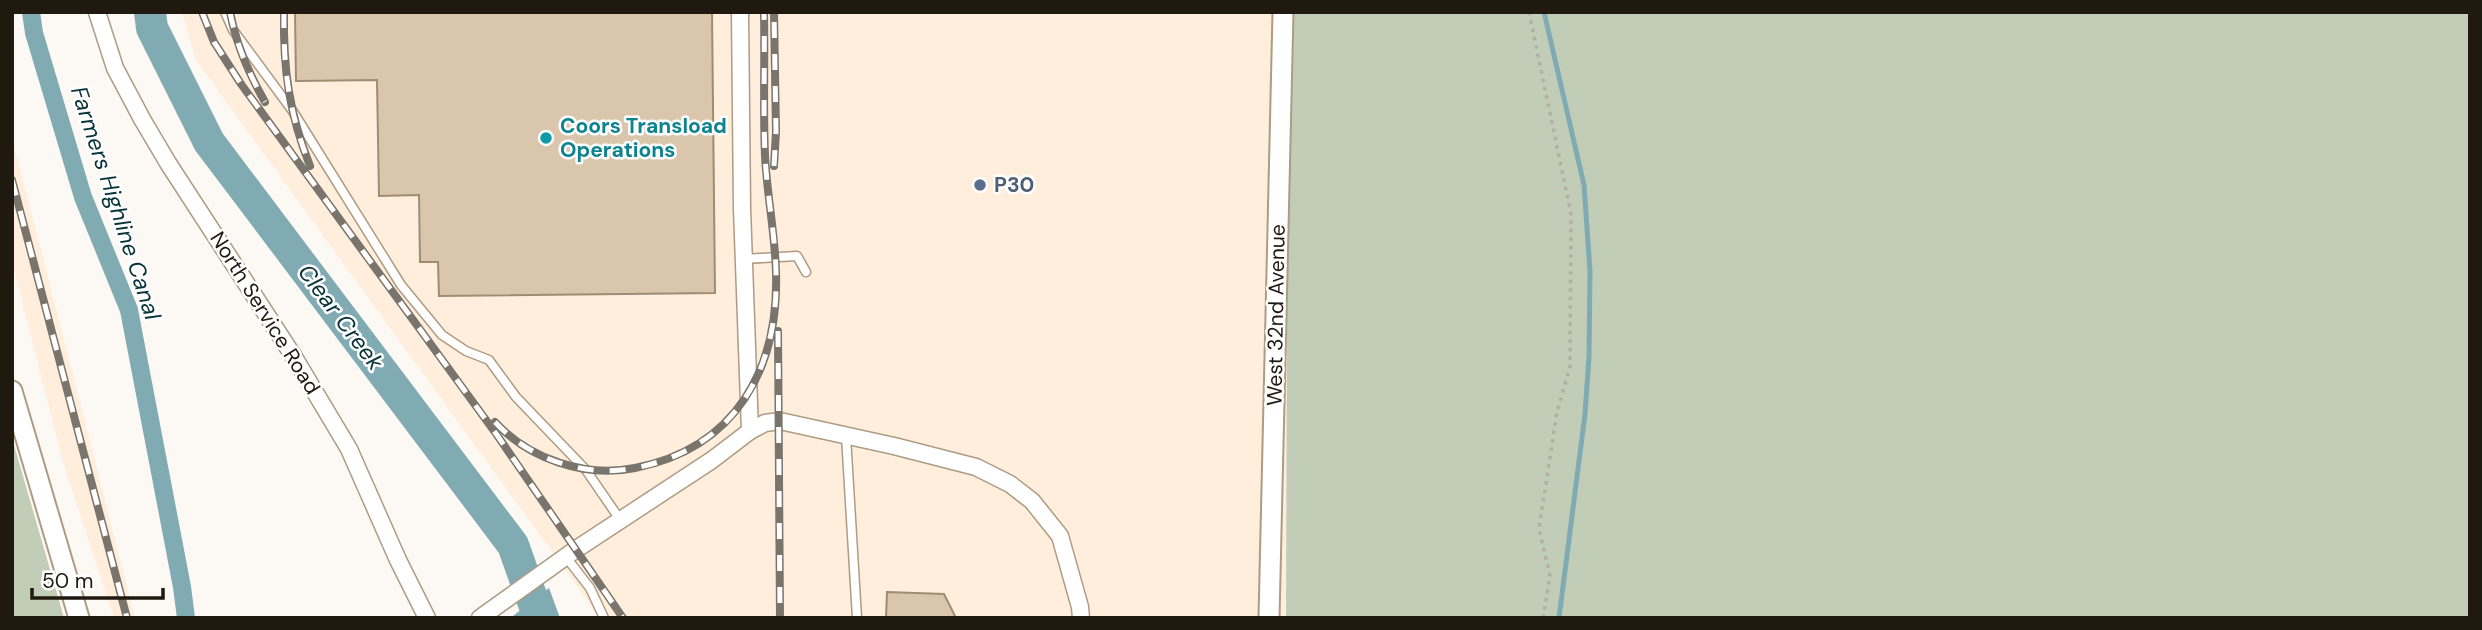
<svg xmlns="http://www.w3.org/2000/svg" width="2482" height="630" viewBox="0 0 2482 630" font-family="'DM Sans',sans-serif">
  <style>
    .built { fill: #feeedb }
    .green { fill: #c1cdb6 }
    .water { fill: #81abb3 }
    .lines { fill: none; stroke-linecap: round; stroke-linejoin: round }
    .stream { stroke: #81abb3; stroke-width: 5 }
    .canal { stroke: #81abb3; stroke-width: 18 }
    .river { stroke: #81abb3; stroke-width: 32 }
    .building { fill: #dac6ad; stroke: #9f8c75; stroke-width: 2 }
    .service-casing { stroke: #ae9b83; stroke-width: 11 }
    .minor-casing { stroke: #ae9b83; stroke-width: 19 }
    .tertiary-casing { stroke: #ae9b83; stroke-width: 23 }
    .path { stroke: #b3aea7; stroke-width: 3.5; stroke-dasharray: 3.5 5; stroke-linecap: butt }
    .service { stroke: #fff; stroke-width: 8 }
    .minor { stroke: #fff; stroke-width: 16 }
    .tertiary { stroke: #fff; stroke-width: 19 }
    .rail-casing { stroke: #79746c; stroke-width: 8 }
    .rail { stroke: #fff; stroke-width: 5; stroke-dasharray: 16; stroke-linecap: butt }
    .culture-dot { fill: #0f9aa8; stroke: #fff; stroke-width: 2.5 }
    .service-dot { fill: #5c6f8a; stroke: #fff; stroke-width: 2.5 }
    .labels { text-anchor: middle; stroke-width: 5; stroke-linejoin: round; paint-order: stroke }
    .culture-label { font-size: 21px; font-weight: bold; fill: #0d838f; stroke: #fff; text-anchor: start }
    .service-label { font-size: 21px; font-weight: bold; fill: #4e5e75; stroke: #fff; text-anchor: start }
    .street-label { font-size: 21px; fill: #201910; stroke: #fff }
    .water-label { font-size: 23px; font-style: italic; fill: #063238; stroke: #fff }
  </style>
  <rect width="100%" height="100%" fill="#fcf8f3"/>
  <g class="built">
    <path d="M182,12H1335L1314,618H600L196,60Z"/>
    <path d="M12,139L44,262L135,618H114L63,462L12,261Z"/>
  </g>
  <g class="green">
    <path d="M1288,12H2470V618H1286Z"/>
    <path d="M12,438L64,618H12Z"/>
  </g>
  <path class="water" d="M549,588L560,618H514L513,616Z"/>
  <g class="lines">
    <path class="stream" d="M1544,12L1584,185L1590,271L1589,357L1585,414L1559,618"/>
    <path class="canal" d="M31,12L34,33L83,197L129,310L182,587L186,618"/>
    <path class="river" d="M150,12L152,28L209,142L513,545L539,618"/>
  </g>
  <g class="building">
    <path d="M295,12H712L715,293L439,296L438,262H420L419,195L379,196L377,80L296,81Z"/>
    <path d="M887,592L944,594L956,618H886Z"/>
  </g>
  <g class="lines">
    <defs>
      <g id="service">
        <path d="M225,12L233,30L292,110L401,285L442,335L466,351L489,360L516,397L586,470L621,521"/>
        <path d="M744,259L797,256L806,272"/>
        <path d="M846,436L857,618"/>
        <path d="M566,557L590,588L604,618"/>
      </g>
      <g id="minor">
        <path d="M97,12L115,68L142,119L168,163L294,357L349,449L398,560L427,618"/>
        <path d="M740,12L742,208L750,431"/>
        <path d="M480,618L575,550L712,460L750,431L765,423L780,421L894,446L976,467L1010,484L1032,501L1060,536L1080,607L1081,618"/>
      </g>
      <g id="tertiary">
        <path d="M12,391L79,618"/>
        <path d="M1269,618L1283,12"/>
      </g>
    </defs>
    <use href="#service" class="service-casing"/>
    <use href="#minor" class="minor-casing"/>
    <use href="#tertiary" class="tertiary-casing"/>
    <g class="path">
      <path d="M1529,12L1571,214L1570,367L1557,412L1539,529L1550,576L1543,618"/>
      <path d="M12,614L13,618"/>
    </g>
    <use href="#service" class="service"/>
    <use href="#minor" class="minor"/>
    <use href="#tertiary" class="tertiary"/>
    <defs>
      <g id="rail">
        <path d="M202,12L214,42L241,84L497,435L623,618"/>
        <path d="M230,12C236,44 249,74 265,102"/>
        <path d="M284,12C283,69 289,113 310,166"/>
        <path d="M774,166L776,132L774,12"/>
        <path d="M12,180L127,618"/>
        <path d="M778,331L780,618"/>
        <path d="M495,422C529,459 585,478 635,468C736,448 779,369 776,272C775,233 767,195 765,156C763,108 765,60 764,12"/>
      </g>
    </defs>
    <use href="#rail" class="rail-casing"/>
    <use href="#rail" class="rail"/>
  </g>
  <circle class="culture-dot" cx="546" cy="138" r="7"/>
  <circle class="service-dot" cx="980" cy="185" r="7"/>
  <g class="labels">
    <g class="culture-label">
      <text x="560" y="133">Coors Transload<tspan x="560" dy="24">Operations</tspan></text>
    </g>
    <g class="service-label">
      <text x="994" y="192">P30</text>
    </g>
    <g class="street-label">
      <text transform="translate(265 313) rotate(58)" y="7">North Service Road</text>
      <text transform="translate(1276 315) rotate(-89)" y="7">West 32nd Avenue</text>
    </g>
    <g class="water-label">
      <text transform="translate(116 203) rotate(72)" y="8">Farmers Highline Canal</text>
      <text transform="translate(341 317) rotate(53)" y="8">Clear Creek</text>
    </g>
  </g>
  <rect width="2482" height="630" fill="none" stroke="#201910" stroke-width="28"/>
  <path d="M32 588v10h131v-10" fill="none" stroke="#201910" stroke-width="3.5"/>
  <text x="42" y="588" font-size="21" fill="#201910" stroke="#ffffff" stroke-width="5" paint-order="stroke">50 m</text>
</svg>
